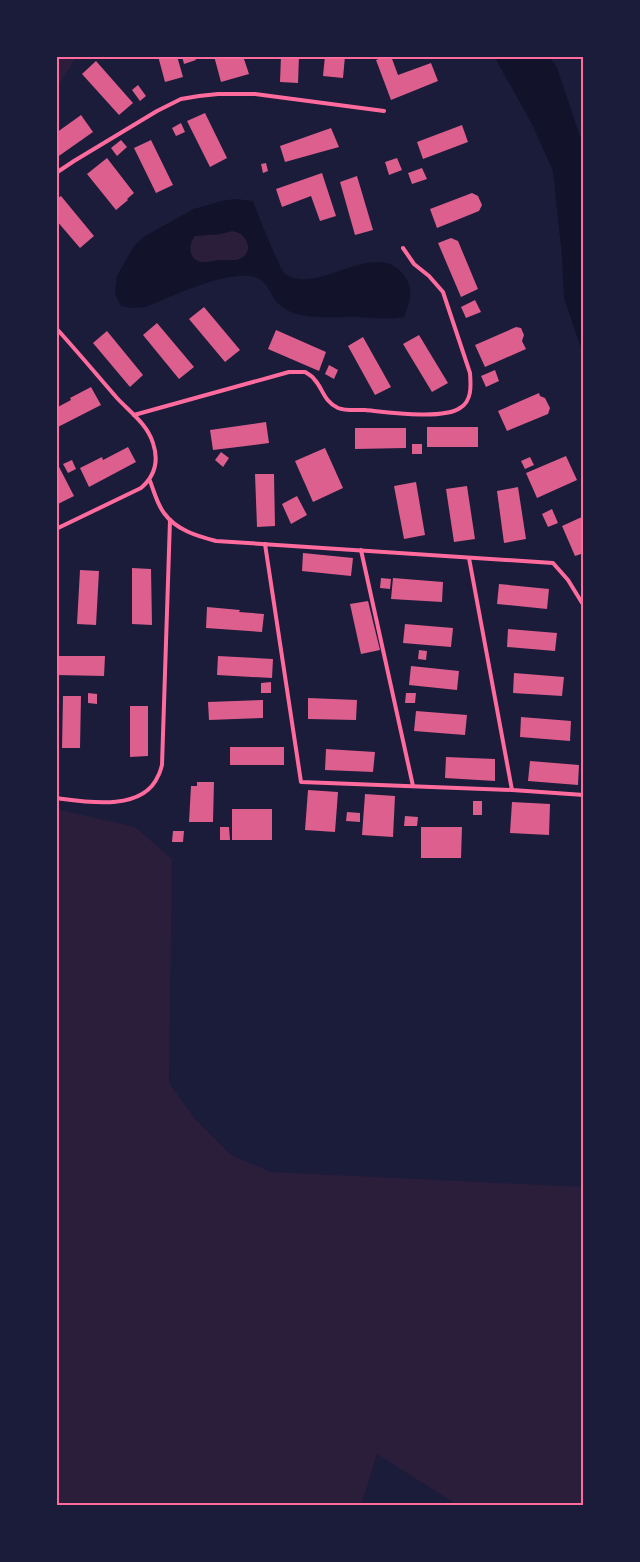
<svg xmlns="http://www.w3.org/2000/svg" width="640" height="1562" viewBox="0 0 640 1562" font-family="Montserrat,sans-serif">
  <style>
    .green { fill: #2a1e3b }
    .water { fill: #12122b; fill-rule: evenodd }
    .building { fill: #dd5f8e }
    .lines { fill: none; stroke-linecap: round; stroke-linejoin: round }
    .service { stroke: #ff6b9d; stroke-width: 4 }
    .neatline { fill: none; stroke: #ff6b9d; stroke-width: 2 }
  </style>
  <rect width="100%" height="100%" fill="#1b1b3a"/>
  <g class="green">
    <path d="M56,56H77L56,89Z"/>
    <path d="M232,231C239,232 244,235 247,242C251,251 244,260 234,260C230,261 226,260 223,260C215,260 203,265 196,260C188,255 189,242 195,236L220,234Z"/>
    <path d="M56,809L135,827L172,859L169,1083L195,1119L231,1155L271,1172L584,1187V1506H459L377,1454L361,1506H56Z"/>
  </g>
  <g class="water">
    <path d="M494,56H549L557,68L584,148V357L564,298L562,256L553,171L532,124Z"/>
    <path d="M235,199L253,201C257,212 280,270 285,274C318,296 375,238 403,274C415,289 410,300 404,317C388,320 374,318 358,317C336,316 297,322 280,305C270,297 269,281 255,277C225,270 174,296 145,307L133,308L121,306L115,294L117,276L134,246L145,236L194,209L222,201ZM232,231C239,232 244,235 247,242C251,251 244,260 234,260C230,261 226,260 223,260C215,260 203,265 196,260C188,255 189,242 195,236L220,234Z"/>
  </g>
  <g class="building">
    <path d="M158,56H177L183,77L165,82Z"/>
    <path d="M182,56H194L196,60L184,64Z"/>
    <path d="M214,56H243L249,74L221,82Z"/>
    <path d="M281,56H299L298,83L280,82Z"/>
    <path d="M325,56H345L343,78L323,76Z"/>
    <path d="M386,56H391L398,75L431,63L438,81L391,100L376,60Z"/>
    <path d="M96,61L133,103L119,115L82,74Z"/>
    <path d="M138,85L146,96L140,101L132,90Z"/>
    <path d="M205,113L227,158L210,167L187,121Z"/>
    <path d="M81,115L93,132L56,158V133Z"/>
    <path d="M181,123L185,132L176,136L172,128Z"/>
    <path d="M462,125L468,142L423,159L417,142Z"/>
    <path d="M331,128L339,147L285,162L280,146Z"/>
    <path d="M121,140L127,147L117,156L111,148Z"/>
    <path d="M151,140L173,185L156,193L134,148Z"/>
    <path d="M107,158L134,193L127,199L128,200L116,210L87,174Z"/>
    <path d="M397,158L402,170L389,175L385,162Z"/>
    <path d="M266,163L268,171L263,173L261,164Z"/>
    <path d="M422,168L427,179L412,184L408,173Z"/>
    <path d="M322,173L336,216L320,221L311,196L282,207L276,189Z"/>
    <path d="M357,176L373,230L355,235L340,182Z"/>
    <path d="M472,193L478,196L482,205L479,211L437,228L430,209Z"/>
    <path d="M61,196L94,236L80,248L56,220V199Z"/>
    <path d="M451,238L458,241L478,289L461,297L438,243Z"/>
    <path d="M475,300L481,312L466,318L461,307Z"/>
    <path d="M204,307L240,350L225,362L189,319Z"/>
    <path d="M157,323L194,367L179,379L143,335Z"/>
    <path d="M516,327L521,328L524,335L522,341L526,349L485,367L475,345Z"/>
    <path d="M276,330L326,352L319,371L268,349Z"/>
    <path d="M107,331L143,375L130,387L93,343Z"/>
    <path d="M419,335L448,383L432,392L403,344Z"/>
    <path d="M363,337L391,387L375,395L348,346Z"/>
    <path d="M329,365L338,370L334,379L325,374Z"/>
    <path d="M495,370L499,381L486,387L481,376Z"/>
    <path d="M91,387L101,405L56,428V408L71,400L70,398Z"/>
    <path d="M539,393L540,396L545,398L550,408L548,414L507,431L498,411Z"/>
    <path d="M266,422L269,443L213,450L210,430Z"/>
    <rect x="427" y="427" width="51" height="20"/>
    <path d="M355,428H406V448L355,449Z"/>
    <rect x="412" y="444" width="10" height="10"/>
    <path d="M128,447L136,462L89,487L80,468L102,457L103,460Z"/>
    <path d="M325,448L343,488L313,502L295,461Z"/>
    <path d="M221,452L229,458L223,467L215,460Z"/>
    <path d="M566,456L577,480L537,498L526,473Z"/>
    <path d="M530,457L534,465L525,469L521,461Z"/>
    <path d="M72,460L76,469L68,473L63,464Z"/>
    <path d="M56,461L74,496L56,505Z"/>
    <path d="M255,474H274L275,526L257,527Z"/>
    <path d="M416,482L425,535L404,539L394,486Z"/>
    <path d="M467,486L475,539L454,542L446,489Z"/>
    <path d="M518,487L526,539L504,543L497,491Z"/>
    <path d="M297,496L307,515L291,524L282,504Z"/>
    <path d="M552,509L558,523L548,527L542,514Z"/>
    <path d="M584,516V553L575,556L562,526Z"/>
    <path d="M303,553L353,558L351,576L302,571Z"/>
    <path d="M132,568L151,569L152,625L132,624Z"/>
    <path d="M80,570L99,571L96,625L77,624Z"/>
    <path d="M381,578L391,579L390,589L380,588Z"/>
    <path d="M393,578L443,582L442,602L391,599Z"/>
    <path d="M499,584L549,589L547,609L497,604Z"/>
    <path d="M368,601L380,650L361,654L350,604Z"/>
    <path d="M207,607L240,610L239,612L264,614L262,632L206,628Z"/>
    <path d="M405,624L453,628L451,647L403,643Z"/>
    <path d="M508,629L557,633L555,651L507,647Z"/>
    <path d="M419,650L427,651L426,660L418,659Z"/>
    <path d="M56,656H105L104,676L56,675Z"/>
    <path d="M218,656L273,659L272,678L217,675Z"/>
    <path d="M411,666L459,671L457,690L409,685Z"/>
    <path d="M514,673L564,677L562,696L513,693Z"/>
    <path d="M271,682V693H261V683Z"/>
    <path d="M88,693L97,694V704L88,703Z"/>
    <path d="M406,693H416L415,703H405Z"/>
    <path d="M63,696H81L80,748H62Z"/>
    <path d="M308,698L357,700L356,720L308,719Z"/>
    <path d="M263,700V718L209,720L208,702Z"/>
    <path d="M130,706H148V756L130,757Z"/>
    <path d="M416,711L467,715L465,735L414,731Z"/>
    <path d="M521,717L571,721L570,741L520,737Z"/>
    <rect x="230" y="747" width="54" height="18"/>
    <path d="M326,749L375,752L373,772L325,770Z"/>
    <path d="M446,757L495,759V781L445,778Z"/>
    <path d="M530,761L579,765L578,785L528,781Z"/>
    <path d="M197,782H214L213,822H189L191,786H197Z"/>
    <path d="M308,790L338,792L335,832L305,830Z"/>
    <path d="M365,794L395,796L393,837L362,835Z"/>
    <rect x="473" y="801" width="9" height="14"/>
    <path d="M512,802L550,804L549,835L510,833Z"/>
    <rect x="232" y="809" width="40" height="31"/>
    <path d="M347,812L360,813V822L346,821Z"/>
    <path d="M405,816L418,817L417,826H404Z"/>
    <path d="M220,827H229L230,840H220Z"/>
    <path d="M421,827H462L461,858H421Z"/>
    <path d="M173,831H184L183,842H172Z"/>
  </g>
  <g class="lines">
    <g class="service">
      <path d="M56,173L74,161L157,111L181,99L199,96L218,94H255L384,111"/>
      <path d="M56,328C77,351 97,375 117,398C130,412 147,424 153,443C159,461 155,476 141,488L56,529"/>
      <path d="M134,415L289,372H305C308,374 312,376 314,379C323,388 323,401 338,408C345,411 357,410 365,410C386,412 443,420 460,408C472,401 471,386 470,373L443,292L429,276L414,264L403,248"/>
      <path d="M150,481C154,491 157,504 164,513C176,530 197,536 216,541L553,563L568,580L584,606"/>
      <path d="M265,544L301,782L512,790"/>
      <path d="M361,550L413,786"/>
      <path d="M469,558L512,790L584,795"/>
      <path d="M56,798C86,802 143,812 158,776C160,773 161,768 162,765L170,520"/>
    </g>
  </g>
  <rect width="640" height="1562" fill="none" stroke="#1b1b3a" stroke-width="115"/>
  <rect x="58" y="58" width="524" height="1446" class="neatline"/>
</svg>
